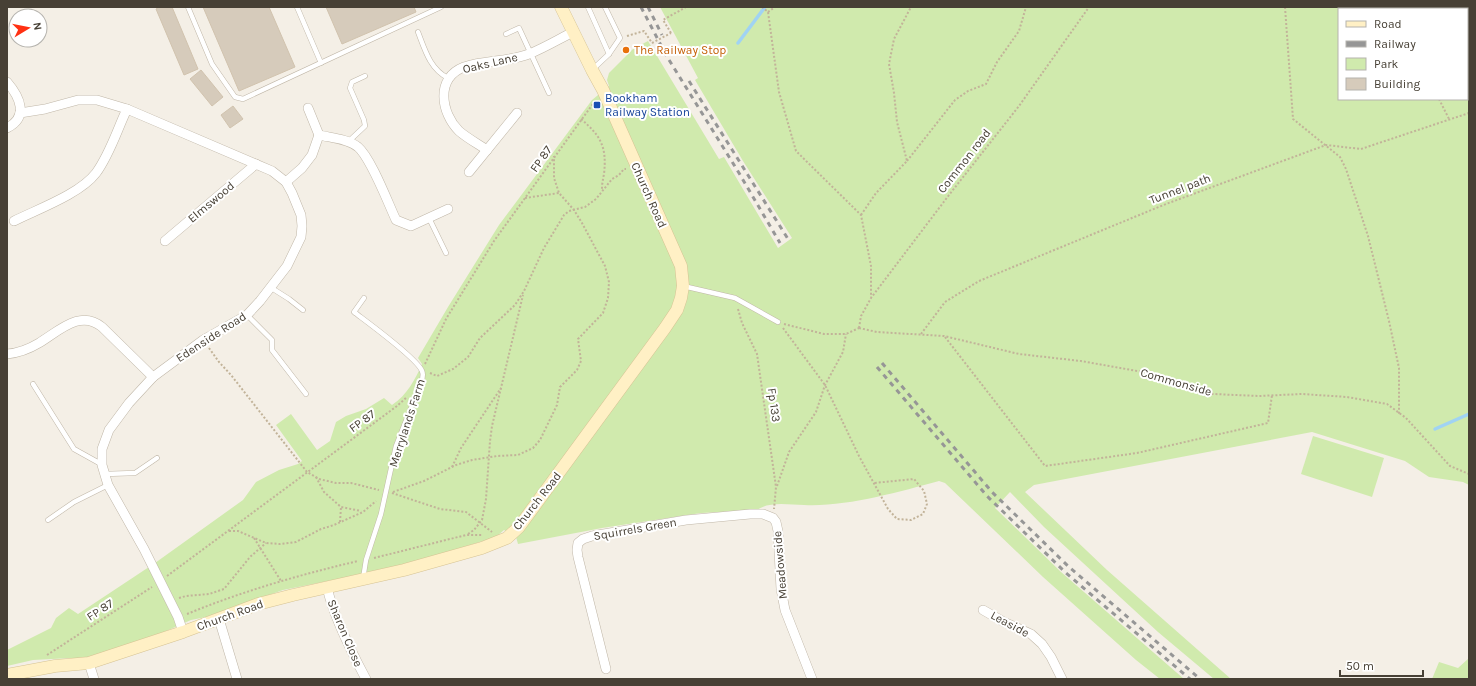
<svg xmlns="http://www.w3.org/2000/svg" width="1476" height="686" viewBox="0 0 1476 686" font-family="Karla,sans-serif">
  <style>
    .green { fill: #d0eaad; fill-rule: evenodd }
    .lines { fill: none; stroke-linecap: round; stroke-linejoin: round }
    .stream { stroke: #a0d3f3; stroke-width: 3.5 }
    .building { fill: #d6cbbb; stroke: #d1c3ae }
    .lane-casing { stroke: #c0b7a8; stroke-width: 5.5 }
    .street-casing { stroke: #c0b7a8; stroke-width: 10 }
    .secondary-casing { stroke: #d6c394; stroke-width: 13 }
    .path { stroke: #c2b399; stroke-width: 2; stroke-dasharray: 2 2; stroke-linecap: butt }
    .lane { stroke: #fff; stroke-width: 4.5 }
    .street { stroke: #fff; stroke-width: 9 }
    .secondary { stroke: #fff0c5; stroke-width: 12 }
    .rail { stroke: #969696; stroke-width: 3; stroke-dasharray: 5 5; stroke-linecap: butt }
    .path-bridge { stroke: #c2b399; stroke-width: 2; stroke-dasharray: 2 2; stroke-linecap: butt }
    .food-dot { fill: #e8710a; stroke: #fff; stroke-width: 1.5 }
    .transit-dot { fill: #1a4fb4; stroke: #fff; stroke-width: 1.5 }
    .labels { text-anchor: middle; stroke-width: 4; stroke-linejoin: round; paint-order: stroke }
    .food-label { font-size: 12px; fill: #c56008; stroke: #fff; text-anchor: start }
    .street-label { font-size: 12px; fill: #474035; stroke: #fff }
    .transit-label { font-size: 12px; fill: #164399; stroke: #fff; text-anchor: start }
  </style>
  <rect width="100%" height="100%" fill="#f4efe6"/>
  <g class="green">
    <path d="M660,7H1469V485L1463,482L1429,477L1405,461L1312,432L1034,485L1025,492L1107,570L1231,679H1214L1158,632L1044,527L1010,492L995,508L1061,572L1184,679H1160L1136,660L1043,577L945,483L939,481C898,492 847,507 804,505C789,505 770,501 757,510L701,513L602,528L518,544L516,537L504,530L496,537L422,560L373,572L283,590L206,617L191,620L164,632L101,654L79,659L71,658L33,660L7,666V650L51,628L56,618L69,608L78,614L155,563L243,500L256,482L279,470L298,464L302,461L276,425L291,414L317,450L330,441L336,422L346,416L366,409L384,398L392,405C407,395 415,380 422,364L418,358L448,307L499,225L592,100L609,86L607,80L609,73L633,49L648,41L719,159L724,157L778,248L792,238L743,161L695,80L698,78ZM1339,9H1467V99H1339Z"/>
    <path d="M1313,436L1384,458L1372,497L1301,474Z"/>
    <path d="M1468,659L1469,679H1432L1439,662L1458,668Z"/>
  </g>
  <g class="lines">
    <g class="stream">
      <path d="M738,43L765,7"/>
      <path d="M1435,429L1469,414"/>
    </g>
  </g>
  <g class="building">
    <path d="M159,7H172L198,69L184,75L156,9Z"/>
    <path d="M203,7H269L295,67L239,91Z"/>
    <path d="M326,7H414L416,12L342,44Z"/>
    <path d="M201,70L223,97L212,106L190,79Z"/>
    <path d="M233,106L243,119L230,128L221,115Z"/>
  </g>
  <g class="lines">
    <defs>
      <g id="lane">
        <path d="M188,7L212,64L235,97L243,99L441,7"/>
        <path d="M297,7L321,63"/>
        <path d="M588,7L609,54"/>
        <path d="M418,32C425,50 430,69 448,78"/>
        <path d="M506,34L519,28L549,93"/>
        <path d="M593,69L609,54L620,38L605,7"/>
        <path d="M348,142L365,126L364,120L350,88L352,82L365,76"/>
        <path d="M429,218L446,253"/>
        <path d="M683,286L735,298L778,322"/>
        <path d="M270,287L289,299L303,310"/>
        <path d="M247,315L272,340V350L306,394"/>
        <path d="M33,384L74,449L101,464"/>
        <path d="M105,474L135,473L157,458"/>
        <path d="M48,520L74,502L108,485"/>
        <path d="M363,579L366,560L381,514L396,446L421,383C422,380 424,375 422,371C417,358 367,322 354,312L364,298"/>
      </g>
      <g id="street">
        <path d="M7,82C20,97 29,117 7,128"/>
        <path d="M308,108L319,135"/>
        <path d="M20,113L45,109L78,100H97L127,109L272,171L286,182L292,193L301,215L302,226L301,237L287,266L260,301L247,315L203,340L153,377L129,403L109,430L102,449V465L108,485L144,549L178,617L183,632"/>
        <path d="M487,150C478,144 467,138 459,131C441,113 435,78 464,67C485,60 508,62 529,54C544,48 559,39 573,32"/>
        <path d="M469,172L517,113"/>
        <path d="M286,182L302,168L312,155L319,135C332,138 348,139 358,147C371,158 388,203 396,220L411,226L448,209"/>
        <path d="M14,221C38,209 80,194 96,173C110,154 117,130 127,109"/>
        <path d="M165,241L256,164"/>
        <path d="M7,354C19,353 29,349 39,343C59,331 80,309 102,327L153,377"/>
        <path d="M327,587C333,615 352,653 366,679"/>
        <path d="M983,610L1004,622L1031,634L1042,644L1051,657L1062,679"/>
        <path d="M219,619L237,679"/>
        <path d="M89,663L94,679"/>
        <path d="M606,669L578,557L577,550L578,543L583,539L592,536L686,520L750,514H763L773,518L776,522L778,531L781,589L785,610L812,679"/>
      </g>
      <path id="secondary" d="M7,675L55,666L89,663L183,632L258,604L293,595L404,570L482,548L507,538L519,527L665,328L677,310L681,298L683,286L681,266L603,90L592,70L561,7"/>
    </defs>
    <use href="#lane" class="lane-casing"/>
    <use href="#street" class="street-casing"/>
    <use href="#secondary" class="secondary-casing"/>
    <g class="path">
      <path d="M762,7L768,12L779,92L796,151L861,215L871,266V297"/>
      <path d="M1285,7L1293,119L1340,157L1346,169L1368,236L1389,321L1399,368V414"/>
      <path d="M1420,7V9"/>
      <path d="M768,12L775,7"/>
      <path d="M671,33L663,20L686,7"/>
      <path d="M627,36L644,31L652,43"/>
      <path d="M1439,99L1449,119"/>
      <path d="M581,119C601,136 607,147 604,174C603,179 602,184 602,189"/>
      <path d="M907,161L955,100L968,91L986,84L997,62L1019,31L1026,7"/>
      <path d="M525,198L559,193"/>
      <path d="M861,215L876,193L907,161L897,122L894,93L889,64L894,39L911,7"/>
      <path d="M738,309L742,323L757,354L776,487L774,509"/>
      <path d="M784,324L824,334H846L859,328"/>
      <path d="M783,328L825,385L859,456L888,509L897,519L911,520L923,514L927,504L924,491L914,479L874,483"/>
      <path d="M859,328L877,332L944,336L1019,354L1081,361L1154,374L1213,394L1259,396L1302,394L1347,397L1387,404L1406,418L1450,466L1469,474"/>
      <path d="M859,328L861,316L871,298L949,195L1019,106L1089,7"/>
      <path d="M921,334L945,302L979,281L1166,204L1326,145L1361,149L1469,113"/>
      <path d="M945,337L1045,466L1137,453L1268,423L1272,395"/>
      <path d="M209,348L219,362L231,375L307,472L319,479L336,483H351L379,490"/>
      <path d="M425,364L446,319L494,241L595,101"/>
      <path d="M430,373L437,376L453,369L468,357L480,338L515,305L524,291L544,248L564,215L569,211L585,207L596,199L612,179L619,175L624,169H626"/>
      <path d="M452,467L461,448L501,388"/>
      <path d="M316,477L324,492L341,507L361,511"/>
      <path d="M777,486L789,452L816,412L825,385L843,352L846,334"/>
      <path d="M393,492L424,481L456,465L472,460L497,456L518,455L533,448L540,440L557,405L560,387L577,370L581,361L578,339L603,313L608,298L609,282L605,266L582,223L574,210L559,193L554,178V156"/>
      <path d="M392,493L440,509L466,512L492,532"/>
      <path d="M340,522L341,507"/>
      <path d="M229,531H238L266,543L280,544L296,542L321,529L334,525L363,512L376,501"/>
      <path d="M468,534L474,530L482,520L486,499L490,441L492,426L523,295"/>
      <path d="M254,538L281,581"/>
      <path d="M374,558L466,535H483"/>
      <path d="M167,576L397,406L407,397"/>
      <path d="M179,598L186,596L209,594L224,589L250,557L266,543"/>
      <path d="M187,614C243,591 299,575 358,561"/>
      <path d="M47,655L152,587"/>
    </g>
    <use href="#lane" class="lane"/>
    <use href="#street" class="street"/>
    <use href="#secondary" class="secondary"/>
    <g class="rail">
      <path d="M641,7L666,55L739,173L780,243"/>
      <path d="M648,7L662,35"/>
      <path d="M689,81L788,239"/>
      <path d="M882,363L992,492L1069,567L1200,679"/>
      <path d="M877,367L987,496L1065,572L1190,679"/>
    </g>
    <path class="path-bridge" d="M652,43L671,33"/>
  </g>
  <circle class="food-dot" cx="626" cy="50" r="4"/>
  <rect class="transit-dot" x="593" y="101" width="8" height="8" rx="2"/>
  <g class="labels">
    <g class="food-label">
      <text x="634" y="54">The Railway Stop</text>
    </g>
    <g class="street-label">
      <text transform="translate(490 63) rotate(-13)" y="4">Oaks Lane</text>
      <text transform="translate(541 159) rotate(-55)" y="4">FP 87</text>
      <text transform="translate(964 161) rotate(-52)" y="4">Common road</text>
      <text transform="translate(1180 189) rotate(-21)" y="4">Tunnel path</text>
      <text transform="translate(649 195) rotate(66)" y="4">Church Road</text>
      <text transform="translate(211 202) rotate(-40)" y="4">Elmswood</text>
      <text transform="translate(211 337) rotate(-33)" y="4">Edenside Road</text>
      <text transform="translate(1176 382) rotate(16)" y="4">Commonside</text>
      <text transform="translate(774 405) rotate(82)" y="4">Fp 133</text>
      <text transform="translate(362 421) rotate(-36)" y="4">FP 87</text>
      <text transform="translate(407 423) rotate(-72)" y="4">Merrylands Farm</text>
      <text transform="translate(537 501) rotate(-52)" y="4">Church Road</text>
      <text transform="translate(635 529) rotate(-10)" y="4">Squirrels Green</text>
      <text transform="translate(780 565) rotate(-95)" y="4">Meadowside</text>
      <text transform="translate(100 610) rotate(-33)" y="4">FP 87</text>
      <text transform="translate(230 615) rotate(-20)" y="4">Church Road</text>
      <text transform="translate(1010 624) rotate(28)" y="4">Leaside</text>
      <text transform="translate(345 633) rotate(67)" y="4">Sharon Close</text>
    </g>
    <g class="transit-label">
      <text x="605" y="102">Bookham<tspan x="605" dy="14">Railway Station</tspan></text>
    </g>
  </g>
  <rect width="1476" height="686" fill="none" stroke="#474035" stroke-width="16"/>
  <rect x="1338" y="8" width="130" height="92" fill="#ffffff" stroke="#b5b3ae"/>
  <rect x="1346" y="21" width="20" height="6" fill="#fff0c5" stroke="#b5b3ae"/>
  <text x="1374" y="28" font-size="12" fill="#474035">Road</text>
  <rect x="1346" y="41" width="20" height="6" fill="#969696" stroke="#b5b3ae"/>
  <text x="1374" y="48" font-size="12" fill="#474035">Railway</text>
  <rect x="1346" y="58" width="20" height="12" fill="#d0eaad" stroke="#b5b3ae"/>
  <text x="1374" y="68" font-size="12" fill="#474035">Park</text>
  <rect x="1346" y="78" width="20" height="12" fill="#d6cbbb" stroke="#b5b3ae"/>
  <text x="1374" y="88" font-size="12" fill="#474035">Building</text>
  <g transform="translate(28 28) rotate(80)"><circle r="19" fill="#ffffff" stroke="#b5b3ae"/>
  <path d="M0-3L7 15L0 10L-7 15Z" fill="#ff3012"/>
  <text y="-6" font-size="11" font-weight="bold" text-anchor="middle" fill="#474035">N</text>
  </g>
  <path d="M1340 670v6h83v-6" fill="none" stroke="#474035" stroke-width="2"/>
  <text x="1346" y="670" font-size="12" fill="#474035" stroke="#ffffff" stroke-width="3" paint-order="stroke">50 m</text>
</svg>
